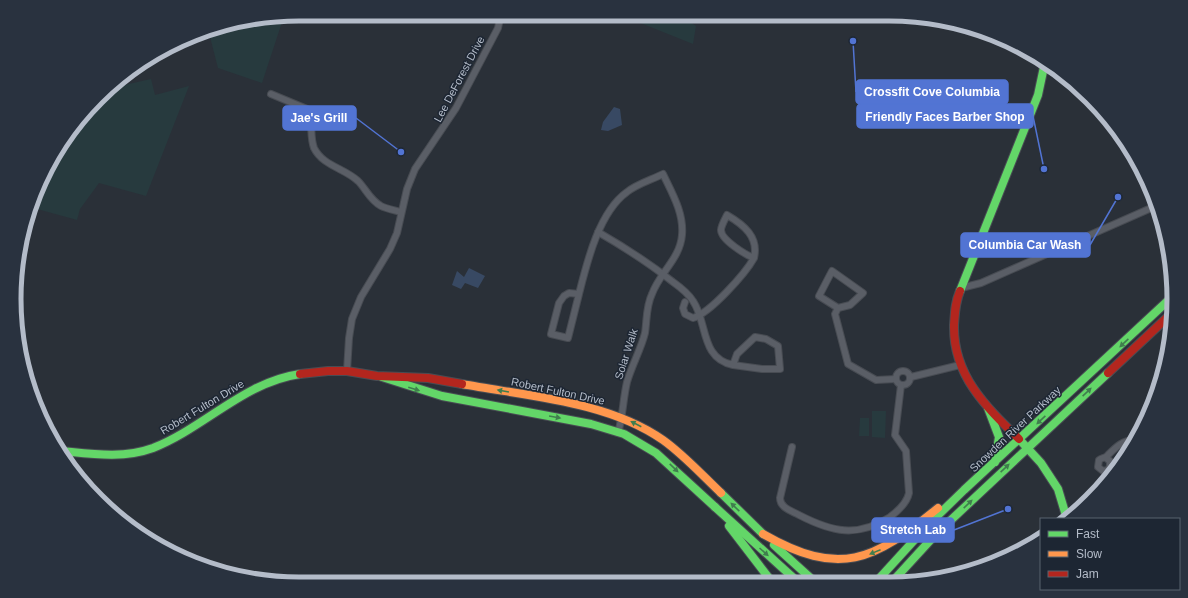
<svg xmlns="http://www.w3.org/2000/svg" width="1188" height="598" viewBox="0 0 1188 598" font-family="Arial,sans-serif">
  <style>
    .green { fill: #273a3e }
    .water { fill: #384963 }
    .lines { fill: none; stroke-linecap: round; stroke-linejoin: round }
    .street-casing { stroke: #484c53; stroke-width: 8 }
    .fast-casing { stroke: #484c53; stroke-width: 10 }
    .slow-casing { stroke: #484c53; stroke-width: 10 }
    .jam-casing { stroke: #484c53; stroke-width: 10 }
    .street { stroke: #5a5e66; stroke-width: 6 }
    .fast { stroke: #63d668; stroke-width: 8 }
    .slow { stroke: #ff974d; stroke-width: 8 }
    .jam { stroke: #b3261e; stroke-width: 8 }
    .oneway { fill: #407e4e }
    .labels { text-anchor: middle; stroke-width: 3; stroke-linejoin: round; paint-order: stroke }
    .street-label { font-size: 11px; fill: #b4bcc9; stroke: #1d2633 }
    .rim { fill: none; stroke: #b4bcc9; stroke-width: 5 }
    .leader { fill: none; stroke: #5274d3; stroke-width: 1.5 }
    .callout-dot { fill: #5274d3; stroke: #1d2633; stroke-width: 1.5 }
    .callout { fill: #5274d3; stroke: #5274d3; stroke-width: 1.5 }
    .callout-label { font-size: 12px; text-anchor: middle; font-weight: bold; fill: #fff }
  </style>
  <rect width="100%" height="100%" fill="#2a3038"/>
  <g class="green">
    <path d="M618,14H679L696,26L693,44Z"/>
    <path d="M860,15H906L943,27Z"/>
    <path d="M284,16L262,83L218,68L208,29Z"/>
    <path d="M151,79L155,95L189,86L146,196L99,183L80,209L77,220L30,207L36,190L62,141L111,88Z"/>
    <path d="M872,411H886L885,438L872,437Z"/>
    <path d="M860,418H869V436H859Z"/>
  </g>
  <g class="water">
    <path d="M614,107L620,109L622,125L608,131L601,130L603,122Z"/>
    <path d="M469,268L485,276L478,288L465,283L461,289L452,285L457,271L464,277Z"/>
  </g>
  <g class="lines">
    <defs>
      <g id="street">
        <path d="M271,94L307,109C314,121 309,135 314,148C323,166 344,168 358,181C366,189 370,200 381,206C387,209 394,210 401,212"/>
        <path d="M598,232C624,247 649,263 673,282C680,287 688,293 693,301C708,323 700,358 733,365L737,354L755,337L766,339L778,346L780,369H762L733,365"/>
        <path d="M961,288L981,283L1158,205"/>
        <path d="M579,294L568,338L551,334L559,303L564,296L569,293L579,294C587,262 599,212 627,192C637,184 651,180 663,174C672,193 684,213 682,235C680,259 660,272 652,294C646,306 647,320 645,333C641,349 632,365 627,382C623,399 623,416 618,433"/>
        <path d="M685,302L683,308L685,314L693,318C710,313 745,274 754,258C746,255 721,240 721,230C721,226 725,219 727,215C744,225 759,237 754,258"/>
        <path d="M838,308L819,296L832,271L863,293L850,305L838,308L835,314L848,364L876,380L896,379"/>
        <circle cx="903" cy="378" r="7"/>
        <path d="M347,371L349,338L352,319L361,297L390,249L397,233L407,189L415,169L456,108L498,28L501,14"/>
        <path d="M911,377L960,365"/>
        <path d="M792,447L780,498C780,508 792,511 799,515C832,532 857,538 890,517C898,511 907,503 909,493L906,451L895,435L901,385"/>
        <path d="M1106,458L1110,461V466L1108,470L1103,471L1098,467L1099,460C1101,458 1105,458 1107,456C1115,448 1122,440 1135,440"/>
      </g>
      <g id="fast">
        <path d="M960,291L1038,95L1045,62"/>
        <path d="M382,377L442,396L591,424L624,434L656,453L715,507"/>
        <path d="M988,408L999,437L995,462"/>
        <path d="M1019,439L1041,463L1058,489L1067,519"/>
        <path d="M62,451C92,454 123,459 153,448C204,428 244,382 300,374"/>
        <path d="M721,493L763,534"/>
        <path d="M715,507L798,582"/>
        <path d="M729,526L772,582"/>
        <path d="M774,545L815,582"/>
        <path d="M876,582L928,525L964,490L1173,296"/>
        <path d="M892,582L936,534L1108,373"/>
      </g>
      <g id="slow">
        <path d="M462,384C526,396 608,401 663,440C684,455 702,475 721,493"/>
        <path d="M763,534C840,578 873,561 938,508"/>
      </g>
      <g id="jam">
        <path d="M960,291C955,303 955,312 954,325C953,375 985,406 1019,439"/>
        <path d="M1108,373L1173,312"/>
        <path d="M300,374L328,371H347L377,376L428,378L462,384"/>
      </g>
    </defs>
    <use href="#street" class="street-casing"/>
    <use href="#fast" class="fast-casing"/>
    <use href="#slow" class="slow-casing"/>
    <use href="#jam" class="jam-casing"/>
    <use href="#street" class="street"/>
    <use href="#fast" class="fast"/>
    <use href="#slow" class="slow"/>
    <use href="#jam" class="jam"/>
  </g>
  <defs><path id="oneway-solid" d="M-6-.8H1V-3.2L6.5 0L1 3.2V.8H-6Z"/></defs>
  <g class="oneway">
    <use href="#oneway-solid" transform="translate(1124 343) rotate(137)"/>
    <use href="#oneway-solid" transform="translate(414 389) rotate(17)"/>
    <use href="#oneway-solid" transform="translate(503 391) rotate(-170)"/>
    <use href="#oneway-solid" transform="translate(1087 392) rotate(-43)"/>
    <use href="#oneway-solid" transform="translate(555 417) rotate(10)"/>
    <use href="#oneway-solid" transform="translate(1041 420) rotate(137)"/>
    <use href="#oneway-solid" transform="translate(636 424) rotate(-153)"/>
    <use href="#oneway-solid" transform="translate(674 468) rotate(44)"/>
    <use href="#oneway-solid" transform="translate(1005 468) rotate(-43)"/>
    <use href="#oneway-solid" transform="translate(968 504) rotate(-44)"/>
    <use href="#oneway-solid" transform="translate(735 507) rotate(-136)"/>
    <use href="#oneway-solid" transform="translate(764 552) rotate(42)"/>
    <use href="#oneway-solid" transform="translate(875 552) rotate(158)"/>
  </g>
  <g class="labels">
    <g class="street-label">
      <text transform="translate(459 79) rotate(-62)" y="4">Lee DeForest Drive</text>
      <text transform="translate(626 354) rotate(-72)" y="4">Solar Walk</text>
      <text transform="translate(558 391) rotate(12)" y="4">Robert Fulton Drive</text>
      <text transform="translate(202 407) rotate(-31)" y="4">Robert Fulton Drive</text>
      <text transform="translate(1015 429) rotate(-43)" y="4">Snowden River Parkway</text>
    </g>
  </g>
  <path d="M0 0H1188V598H0ZM299 21H889A278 278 0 0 1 1167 299V299A278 278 0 0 1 889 577H299A278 278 0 0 1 21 299V299A278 278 0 0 1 299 21Z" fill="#29323f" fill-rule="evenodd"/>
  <path class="rim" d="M299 21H889A278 278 0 0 1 1167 299V299A278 278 0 0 1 889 577H299A278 278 0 0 1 21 299V299A278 278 0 0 1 299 21Z"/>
  <path class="leader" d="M853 41L856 92M1044 169L1033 116M401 152L356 118M1118 197L1090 245M1008 509L954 530"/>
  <g class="callout-dot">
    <circle cx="853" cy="41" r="4"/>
    <circle cx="1044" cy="169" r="4"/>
    <circle cx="401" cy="152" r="4"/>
    <circle cx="1118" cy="197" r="4"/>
    <circle cx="1008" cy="509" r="4"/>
  </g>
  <g class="callout">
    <rect x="856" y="80" width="152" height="24" rx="4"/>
    <rect x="857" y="104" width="176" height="24" rx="4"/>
    <rect x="283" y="106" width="73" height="24" rx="4"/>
    <rect x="961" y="233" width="129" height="24" rx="4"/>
    <rect x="872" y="518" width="82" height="24" rx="4"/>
  </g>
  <g class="callout-label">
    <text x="932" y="96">Crossfit Cove Columbia</text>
    <text x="945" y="121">Friendly Faces Barber Shop</text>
    <text x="319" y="122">Jae's Grill</text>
    <text x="1025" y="249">Columbia Car Wash</text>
    <text x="913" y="534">Stretch Lab</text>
  </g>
  <rect x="1040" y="518" width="140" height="72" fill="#1d2633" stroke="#59626f"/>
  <rect x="1048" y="531" width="20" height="6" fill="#63d668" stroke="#59626f"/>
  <text x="1076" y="538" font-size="12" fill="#b4bcc9">Fast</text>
  <rect x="1048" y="551" width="20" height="6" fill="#ff974d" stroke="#59626f"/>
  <text x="1076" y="558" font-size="12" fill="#b4bcc9">Slow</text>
  <rect x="1048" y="571" width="20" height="6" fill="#b3261e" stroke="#59626f"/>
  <text x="1076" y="578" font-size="12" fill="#b4bcc9">Jam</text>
</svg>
